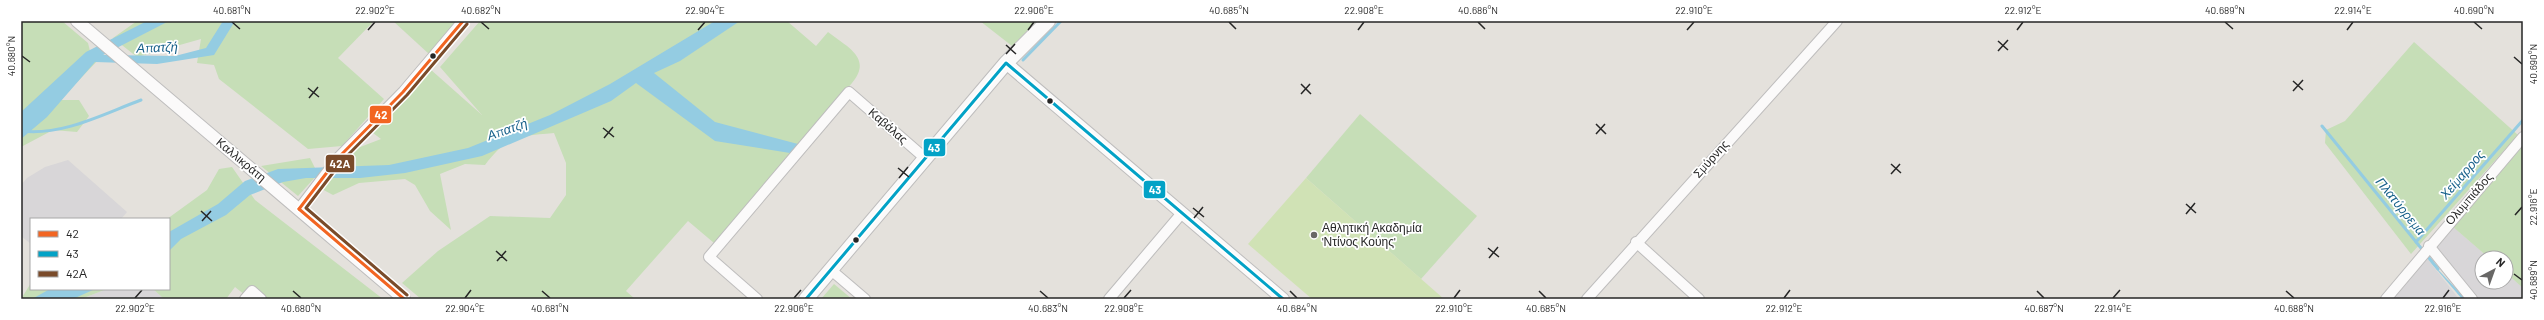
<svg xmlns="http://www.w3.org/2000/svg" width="2544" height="320" viewBox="0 0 2544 320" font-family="Barlow,sans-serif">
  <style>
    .industrial { fill: #d8d6d8 }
    .green { fill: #c6deb7 }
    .pitch { fill: #d0e2b5 }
    .water { fill: #94cce2 }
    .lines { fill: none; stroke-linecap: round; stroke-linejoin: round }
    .stream { stroke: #94cce2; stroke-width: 3 }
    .minor-casing { stroke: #bebdbd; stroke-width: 12 }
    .tertiary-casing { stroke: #bebdbd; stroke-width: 14 }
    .secondary-casing { stroke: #bebdbd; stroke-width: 16 }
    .minor { stroke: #fbfafa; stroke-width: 10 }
    .tertiary { stroke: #fbfafa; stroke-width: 12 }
    .secondary { stroke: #fbfafa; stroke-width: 14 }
    .bus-1-casing { stroke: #fff; stroke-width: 6 }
    .bus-2-casing { stroke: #fff; stroke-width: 6 }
    .bus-3-casing { stroke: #fff; stroke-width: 6 }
    .bus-1 { stroke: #f26522; stroke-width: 3 }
    .bus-2 { stroke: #02a2c6; stroke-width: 3 }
    .bus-3 { stroke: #7a4b2a; stroke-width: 3 }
    .ticks { fill: none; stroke: #262626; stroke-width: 1.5 }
    .bus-dot { fill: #262626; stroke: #fff; stroke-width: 1.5 }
    .poi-dot { fill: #686766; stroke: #fff; stroke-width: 1.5 }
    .labels { text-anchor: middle; stroke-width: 3.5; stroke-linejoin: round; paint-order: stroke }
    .street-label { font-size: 12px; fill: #262626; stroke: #fff }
    .poi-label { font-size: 12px; fill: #262626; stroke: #fff; text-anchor: start }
    .water-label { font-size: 13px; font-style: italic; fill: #17608a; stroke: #fff }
    .line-badge { stroke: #fff; stroke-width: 1.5 }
    .badge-label { font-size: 11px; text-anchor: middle; font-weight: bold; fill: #fff }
    .neatline { fill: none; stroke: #262626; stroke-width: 1.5 }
    .ticks-label { font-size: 10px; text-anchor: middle; fill: #262626 }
  </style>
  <rect width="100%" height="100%" fill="#e4e1dc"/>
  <g class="industrial">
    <path d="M68,160L127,212L121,219H31V244L21,236V185L27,178L45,167Z"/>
    <path d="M2452,226L2489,258H2482V282H2506V273L2523,288V299H2477L2439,253L2437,244Z"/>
    <path d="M2426,257L2459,299H2391Z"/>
    <path d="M107,289H153L164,299H81Z"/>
  </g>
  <g class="green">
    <path d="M21,21H62L88,43L90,51L100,58L60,100H79L89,116L77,132L53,130L21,147Z"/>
    <path d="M137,21H374L338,58L384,99L342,146L308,149L219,79L214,65L197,63L201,39L137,57L113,38Z"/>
    <path d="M393,21H456L429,54Z"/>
    <path d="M480,21H787L816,46L828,32C847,47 873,58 852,83L714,243L688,221L626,291L635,299H421L402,283L438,251L490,216L550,218L566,195V163L554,133C519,136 507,136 485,165L465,164L440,174L451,230L430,211L415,185L405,179L359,183L333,195L318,187L355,149L381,139L373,133L430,69L482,115L440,67Z"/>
    <path d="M980,21H1037L1012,46Z"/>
    <path d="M2414,42L2518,135L2411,254L2325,143L2326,130L2345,121Z"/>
    <path d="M1360,114L1477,216L1421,279L1306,178Z"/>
    <path d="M2521,147L2523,148V288L2506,273V258H2489L2452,226Z"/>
    <path d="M310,158L318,174L298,196L261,166Z"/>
    <path d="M232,167L255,200L383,299H250L235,287L226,299H164L153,289H169L167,219L207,190L219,169Z"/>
    <path d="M31,283V289H107L81,299H21Z"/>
    <path d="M834,284L852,299H821Z"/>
  </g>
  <path class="pitch" d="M1306,178L1444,299H1312L1248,244Z"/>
  <g class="water">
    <path d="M147,21H169L103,55L175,56L206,48L223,21H235L214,55L157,64L95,62L47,117L21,139V112L86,52Z"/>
    <path d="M715,21H740L680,61L654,73L715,122L798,144L790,153L715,141L636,83L611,101L482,156L405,173L360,178H306L283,182L250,195L226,215L181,239L169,251V232L218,204L245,181L278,169L389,165L468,148L550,115L610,84Z"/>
    <path d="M2426,257L2466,299H2462Z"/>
    <path d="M50,289H95L73,299H32Z"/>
  </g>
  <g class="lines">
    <g class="stream">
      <path d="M1023,60L1061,21"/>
      <path d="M2322,126L2438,269"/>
      <path d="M21,131C63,136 103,114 141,100"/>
      <path d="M2416,242L2523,120"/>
    </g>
    <defs>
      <g id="minor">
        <path d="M299,209L338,158L403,92L463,21"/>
        <path d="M1636,242L1699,299"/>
        <path d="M2429,246L2472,299"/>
        <path d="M831,270L865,299"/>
        <path d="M245,299L252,291L261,299"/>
        <path d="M757,299L709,257L849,92L926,159"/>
        <path d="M1109,299L1182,213"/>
        <path d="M1587,299L1837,21"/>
        <path d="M2386,299L2523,137"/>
      </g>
      <g id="tertiary">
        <path d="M77,21L404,299"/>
        <path d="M1006,63L1283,299"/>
      </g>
      <path id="secondary" d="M806,299L1006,63L1048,21"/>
    </defs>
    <use href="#minor" class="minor-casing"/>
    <use href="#tertiary" class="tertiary-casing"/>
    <use href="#secondary" class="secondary-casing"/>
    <use href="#minor" class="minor"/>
    <use href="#tertiary" class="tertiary"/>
    <use href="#secondary" class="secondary"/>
    <defs>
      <g id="bus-1">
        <path d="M299,209L338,158L403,92L463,21"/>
        <path d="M299,209L404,299"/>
      </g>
      <path id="bus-2" d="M806,299L1006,63L1283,299"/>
      <path id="bus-3" d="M407,295L306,208L342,161L407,95L467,24"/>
    </defs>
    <use href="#bus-1" class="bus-1-casing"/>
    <use href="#bus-2" class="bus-2-casing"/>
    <use href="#bus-3" class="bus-3-casing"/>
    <use href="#bus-1" class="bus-1"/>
    <use href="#bus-2" class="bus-2"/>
    <use href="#bus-3" class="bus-3"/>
  </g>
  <path class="ticks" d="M232,22L240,29M481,22L489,29M1229,22L1236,29M1478,22L1485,29M2225,22L2233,29M2474,22L2482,29M368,30L375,22M698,30L705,22M1028,30L1034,22M1358,30L1364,22M1687,30L1694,22M2017,30L2023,22M2347,30L2353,22M1998,41L2008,50M1006,45L1016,54M1998,51L2008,40M1006,54L1015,44M22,56L30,62M2514,57L2522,64M2293,81L2303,90M1301,84L1311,94M308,88L319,97M2293,91L2303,80M1301,94L1310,84M309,98L318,87M1596,124L1606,134M603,128L614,137M1596,134L1605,124M604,138L613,127M1891,164L1901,173M898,168L909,177M1891,174L1900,164M899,178L908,167M2186,204L2196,213M1193,208L1204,217M201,211L212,221M2186,214L2195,203M2515,215L2522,207M1194,218L1203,207M202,221L211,211M1488,248L1499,257M496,251L507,261M1489,258L1498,247M497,261L506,251M2514,274L2522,280M293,291L301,298M542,291L550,298M1040,291L1048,298M1290,291L1297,298M1539,291L1546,298M2037,291L2044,298M2286,291L2294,298M135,298L142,290M465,298L471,290M794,298L801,290M1124,298L1131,290M1454,298L1460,290M1784,298L1790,290M2113,298L2120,290M2443,298L2449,290"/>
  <g class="bus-dot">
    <circle cx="433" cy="56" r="3.5"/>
    <circle cx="1050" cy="101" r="3.5"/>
    <circle cx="856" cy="240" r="3.5"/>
  </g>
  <circle class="poi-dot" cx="1314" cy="235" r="4"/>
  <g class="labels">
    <g class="street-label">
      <text transform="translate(888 126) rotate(41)" y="4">Καβάλας</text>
      <text transform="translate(1711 159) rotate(-48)" y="4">Σμύρνης</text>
      <text transform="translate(241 160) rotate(40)" y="4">Καλλικράτη</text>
      <text transform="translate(2469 199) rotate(-49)" y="4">Ολυμπιάδος</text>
    </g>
    <g class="poi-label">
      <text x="1322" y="232">Αθλητική Ακαδημία<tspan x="1322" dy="14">'Ντίνος Κούης'</tspan></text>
    </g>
    <g class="water-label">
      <text transform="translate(157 47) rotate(-2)" y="5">Απατζή</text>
      <text transform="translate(507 129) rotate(-19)" y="5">Απατζή</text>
      <text transform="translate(2462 174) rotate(-49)" y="5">Χείμαρρος</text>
      <text transform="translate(2401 206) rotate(51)" y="5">Πλατύρρεμα</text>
    </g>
  </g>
  <g class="line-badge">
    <rect x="369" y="105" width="23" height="19" rx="4" fill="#f26522"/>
    <rect x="923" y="138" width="23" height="19" rx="4" fill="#02a2c6"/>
    <rect x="325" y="154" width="30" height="19" rx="4" fill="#7a4b2a"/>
    <rect x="1143" y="180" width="23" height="19" rx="4" fill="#02a2c6"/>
  </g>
  <g class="badge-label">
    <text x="381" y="119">42</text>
    <text x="934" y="152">43</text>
    <text x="340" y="168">42Α</text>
    <text x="1155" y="194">43</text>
  </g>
  <rect width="2544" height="320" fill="none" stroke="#ffffff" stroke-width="44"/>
  <rect x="30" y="218" width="140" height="72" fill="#ffffff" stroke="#a8a8a8"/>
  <rect x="38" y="231" width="20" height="6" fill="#f26522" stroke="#a8a8a8"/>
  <text x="66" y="238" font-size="12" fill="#262626">42</text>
  <rect x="38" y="251" width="20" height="6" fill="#02a2c6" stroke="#a8a8a8"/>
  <text x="66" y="258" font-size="12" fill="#262626">43</text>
  <rect x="38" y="271" width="20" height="6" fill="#7a4b2a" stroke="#a8a8a8"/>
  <text x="66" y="278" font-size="12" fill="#262626">42Α</text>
  <g transform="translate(2494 270) rotate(41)"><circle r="19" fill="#ffffff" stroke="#a8a8a8"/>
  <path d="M0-3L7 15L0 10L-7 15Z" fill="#686766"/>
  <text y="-6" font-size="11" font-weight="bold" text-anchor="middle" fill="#262626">N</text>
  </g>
  <rect x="22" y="22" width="2500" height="276" class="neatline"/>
  <g class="ticks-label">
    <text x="232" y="14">40.681°N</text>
    <text x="375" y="14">22.902°E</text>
    <text x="481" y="14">40.682°N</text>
    <text x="705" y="14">22.904°E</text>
    <text x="1034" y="14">22.906°E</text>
    <text x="1229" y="14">40.685°N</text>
    <text x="1364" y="14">22.908°E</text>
    <text x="1478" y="14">40.686°N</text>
    <text x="1694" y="14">22.910°E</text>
    <text x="2023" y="14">22.912°E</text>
    <text x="2225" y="14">40.689°N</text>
    <text x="2353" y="14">22.914°E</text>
    <text x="2474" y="14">40.690°N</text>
    <text transform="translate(11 56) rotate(-90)" y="4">40.680°N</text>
    <text transform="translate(2533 64) rotate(-90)" y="4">40.690°N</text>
    <text transform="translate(2533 207) rotate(-90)" y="4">22.916°E</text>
    <text transform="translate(2533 280) rotate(-90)" y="4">40.689°N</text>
    <text x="135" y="312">22.902°E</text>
    <text x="301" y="312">40.680°N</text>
    <text x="465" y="312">22.904°E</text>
    <text x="550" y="312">40.681°N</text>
    <text x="794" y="312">22.906°E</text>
    <text x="1048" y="312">40.683°N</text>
    <text x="1124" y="312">22.908°E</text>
    <text x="1297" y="312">40.684°N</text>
    <text x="1454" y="312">22.910°E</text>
    <text x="1546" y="312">40.685°N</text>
    <text x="1784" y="312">22.912°E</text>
    <text x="2044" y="312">40.687°N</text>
    <text x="2113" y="312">22.914°E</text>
    <text x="2294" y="312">40.688°N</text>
    <text x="2443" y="312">22.916°E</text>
  </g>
</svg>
